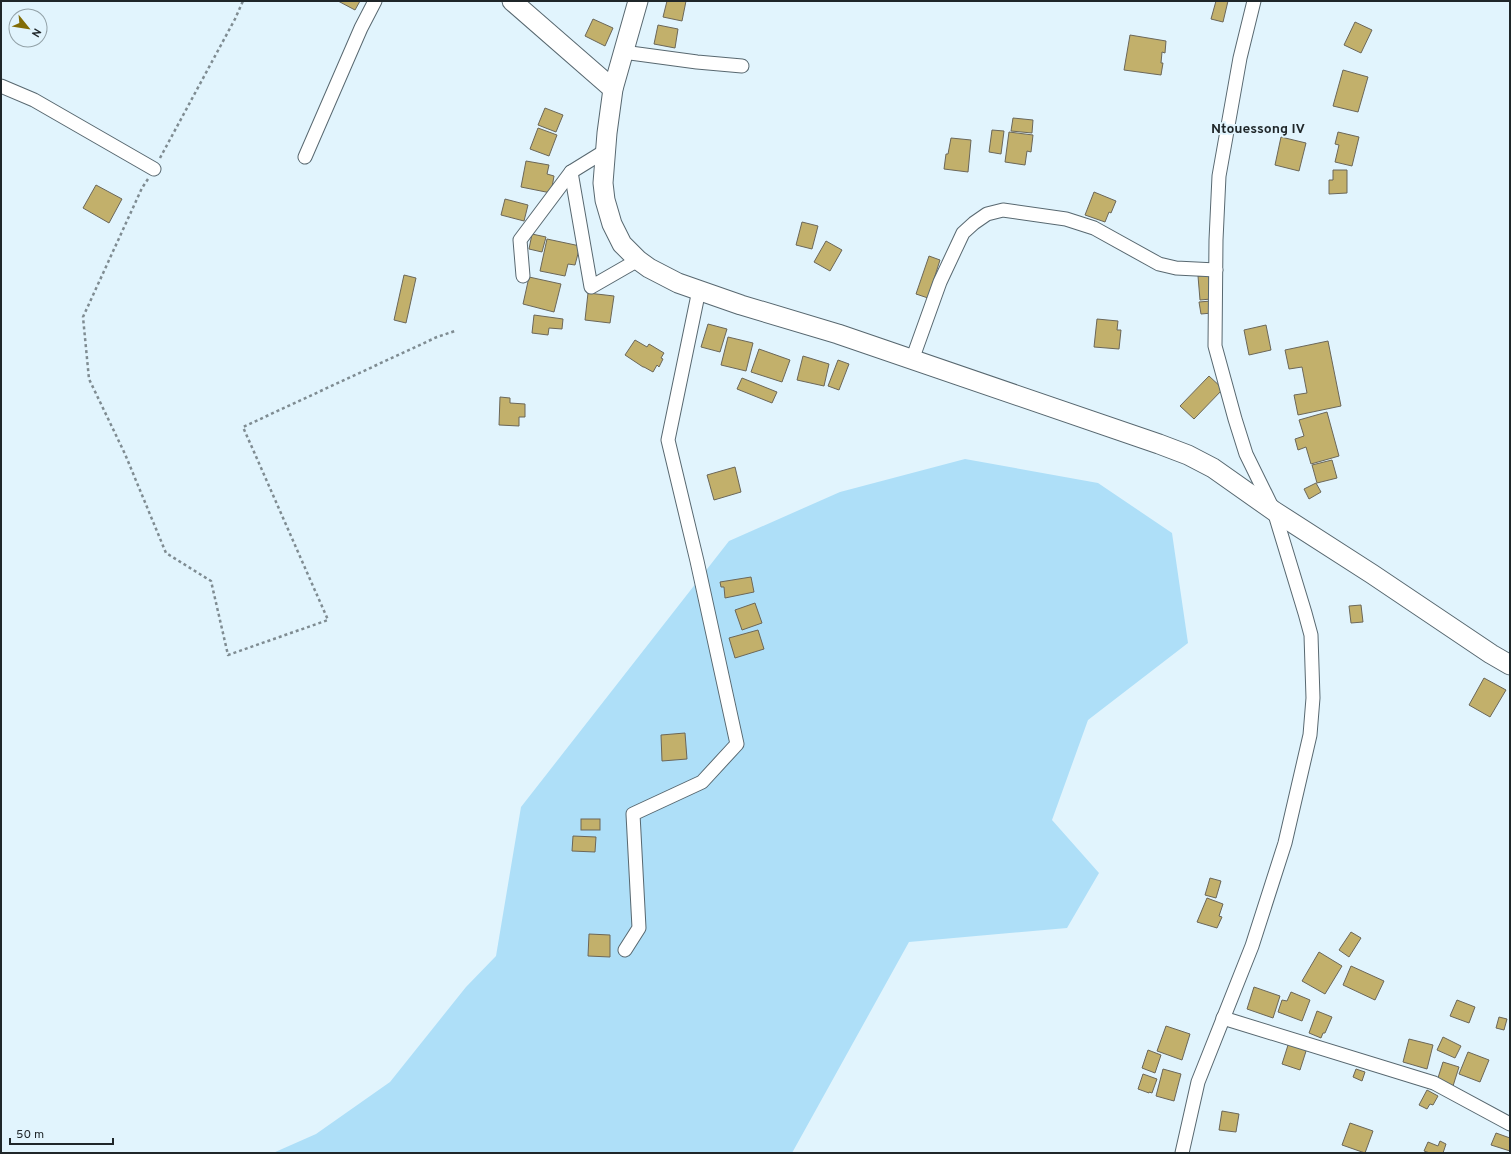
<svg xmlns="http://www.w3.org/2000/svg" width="1511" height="1154" viewBox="0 0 1511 1154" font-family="Overpass,sans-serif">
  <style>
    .green { fill: #aedff8 }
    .building { fill: #c2b06b; stroke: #6b6759 }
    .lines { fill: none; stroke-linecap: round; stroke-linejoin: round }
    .street-casing { stroke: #586870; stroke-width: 15 }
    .secondary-casing { stroke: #586870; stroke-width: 21 }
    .path { stroke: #7f8c92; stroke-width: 2.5; stroke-dasharray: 3 3; stroke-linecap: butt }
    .street { stroke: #fff; stroke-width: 13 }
    .secondary { stroke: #fff; stroke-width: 19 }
    .labels { text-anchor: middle; stroke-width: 4; stroke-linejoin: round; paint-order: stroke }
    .quarter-label { font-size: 14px; font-weight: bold; fill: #1f2629; stroke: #e1f4fd }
  </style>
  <rect width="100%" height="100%" fill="#e1f4fd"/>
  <path class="green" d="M965,459L1098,483L1172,533L1188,643L1088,720L1052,820L1099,873L1067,928L909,942L792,1153H273L316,1134L390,1082L466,987L496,956L521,807L729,541L840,492Z"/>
  <g class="building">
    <path d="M338,1H360L355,10Z"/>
    <path d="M667,1H686L682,21L663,17Z"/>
    <path d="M1216,1H1228L1223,22L1211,19Z"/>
    <path d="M593,19L613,28L605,46L585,36Z"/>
    <path d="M1355,22L1372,30L1361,53L1344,45Z"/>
    <path d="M658,25L678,29L675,48L654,44Z"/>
    <path d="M1130,35L1166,41L1165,53L1162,52L1161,63H1163L1161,75L1124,70Z"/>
    <path d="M1343,70L1368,77L1358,112L1333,106Z"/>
    <path d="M545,108L563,115L556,132L538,125Z"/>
    <path d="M1013,118L1033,120L1032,133L1011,131Z"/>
    <path d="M538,128L557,135L549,156L530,149Z"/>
    <path d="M992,130L1004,131L1001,154L989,152Z"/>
    <path d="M1009,132L1033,135L1031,152L1027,151L1025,165L1005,162Z"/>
    <path d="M1338,132L1359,137L1352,166L1335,162L1339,145L1335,144Z"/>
    <path d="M1281,137L1306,143L1299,171L1275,165Z"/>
    <path d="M951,138L971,140L968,172L944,169L946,154H948Z"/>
    <path d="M526,161L549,165L547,174L554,176L551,193L521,187Z"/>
    <path d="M1333,170H1347V193L1329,194V180H1333Z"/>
    <path d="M96,185L122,199L109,223L83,208Z"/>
    <path d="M1094,192L1116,201L1111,213L1109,212L1105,222L1085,215Z"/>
    <path d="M505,199L528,205L524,221L501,215Z"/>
    <path d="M802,222L818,226L812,249L796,245Z"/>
    <path d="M532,234L546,237L542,252L529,249Z"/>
    <path d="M547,239L580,246L575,265L568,264L565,276L540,271Z"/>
    <path d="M826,241L842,250L830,271L814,262Z"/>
    <path d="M929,256L940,260L928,298L916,294Z"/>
    <path d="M404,275L416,278L406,323L394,320Z"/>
    <path d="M1209,275L1211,299L1200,300L1198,276Z"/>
    <path d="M529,277L561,284L554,312L523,304Z"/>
    <path d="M588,293L614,296L610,323L585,320Z"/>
    <path d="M1211,301L1212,313L1201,314L1199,302Z"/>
    <path d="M534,315L563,319L562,329L549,328L548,335L532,333Z"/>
    <path d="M1097,319L1118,321L1117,330H1121L1119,349L1094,347Z"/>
    <path d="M708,324L727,329L720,352L701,347Z"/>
    <path d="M1266,325L1271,350L1249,355L1244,330Z"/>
    <path d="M728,337L753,343L746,371L721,365Z"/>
    <path d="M635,340L647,347L649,344L664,353L661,358L663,359L659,367L657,365L653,372L644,367H643L625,355Z"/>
    <path d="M1328,341L1341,406L1298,415L1294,395L1307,393L1302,367L1289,369L1285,350Z"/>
    <path d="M759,349L790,360L782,382L751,372Z"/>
    <path d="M803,356L829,364L824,386L797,380Z"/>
    <path d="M838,360L849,364L839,390L828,386Z"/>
    <path d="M1209,376L1223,389L1194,419L1180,406Z"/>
    <path d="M742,378L777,392L772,403L737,389Z"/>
    <path d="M500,397L510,398V403L525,404V417H519V426L499,425Z"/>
    <path d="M1327,412L1339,456L1311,464L1306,447L1298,450L1295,439L1304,436L1299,420Z"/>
    <path d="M1332,460L1337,478L1317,483L1312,465Z"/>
    <path d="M735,467L741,492L714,500L707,475Z"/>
    <path d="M1316,483L1321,492L1309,499L1304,489Z"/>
    <path d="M751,577L754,592L725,598L724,587H721L720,582Z"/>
    <path d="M755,603L762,623L742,630L735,610Z"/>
    <path d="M1361,605L1363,622L1351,623L1349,606Z"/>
    <path d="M758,630L764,649L735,658L729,638Z"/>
    <path d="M1484,678L1506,690L1490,717L1469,705Z"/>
    <path d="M685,733L687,759L662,761L661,735Z"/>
    <rect x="581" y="819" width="19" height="11"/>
    <path d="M573,836L596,837L595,852L572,851Z"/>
    <path d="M1210,878L1221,881L1216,898L1205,895Z"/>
    <path d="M1207,898L1223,904L1219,916L1222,917L1217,928L1197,922Z"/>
    <path d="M1351,932L1361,938L1349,957L1339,950Z"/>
    <path d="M589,934L610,935V957L588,956Z"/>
    <path d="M1319,952L1342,966L1325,994L1302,981Z"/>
    <path d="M1351,966L1384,981L1375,1000L1343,985Z"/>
    <path d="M1254,987L1280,996L1273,1018L1247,1009Z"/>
    <path d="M1291,992L1310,1000L1302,1021L1278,1012L1282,1000L1287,1001Z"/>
    <path d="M1457,1000L1475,1007L1469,1023L1450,1016Z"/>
    <path d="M1317,1011L1332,1017L1325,1033H1323L1321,1038L1309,1033Z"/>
    <path d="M1499,1017L1507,1019L1504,1030L1496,1028Z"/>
    <path d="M1166,1026L1190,1034L1182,1060L1157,1051Z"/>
    <path d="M1443,1037L1461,1046L1455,1058L1437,1050Z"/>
    <path d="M1409,1039L1433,1045L1427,1069L1403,1062Z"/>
    <path d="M1289,1042L1307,1048L1300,1070L1282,1064Z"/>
    <path d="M1148,1050L1161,1055L1155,1073L1142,1068Z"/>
    <path d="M1468,1052L1489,1060L1480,1082L1459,1074Z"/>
    <path d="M1443,1062L1459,1067L1453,1086L1437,1081Z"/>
    <path d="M1163,1069L1181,1074L1174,1101L1156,1096Z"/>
    <path d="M1356,1069L1365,1072L1362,1081L1353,1077Z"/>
    <path d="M1143,1074L1157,1079L1152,1093L1149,1092V1093L1138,1089Z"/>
    <path d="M1427,1090L1438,1096L1433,1105L1430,1104L1427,1109L1419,1105Z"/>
    <path d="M1222,1111L1239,1114L1236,1132L1219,1130Z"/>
    <path d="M1350,1123L1373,1131L1365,1153L1342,1145Z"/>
    <path d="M1496,1133L1510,1138V1151L1491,1145Z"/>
    <path d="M1440,1141L1446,1144L1443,1153H1430L1424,1151L1428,1142L1438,1146Z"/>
  </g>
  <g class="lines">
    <defs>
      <g id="street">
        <path d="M623,52L697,62L742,66"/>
        <path d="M1,86L34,100L154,169"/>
        <path d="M305,157L361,28L375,1"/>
        <path d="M571,172L591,287L638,260"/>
        <path d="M523,276L520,240L571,172L605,151"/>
        <path d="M912,360L940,282L963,233L974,223L987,214L1003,210L1066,219L1094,228L1159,264L1176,268L1216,270"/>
        <path d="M625,950L639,928L633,814L702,782L737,744L697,561L668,440L699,290"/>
        <path d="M1223,1018L1434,1083L1510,1124"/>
        <path d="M1182,1153L1198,1082L1252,946L1285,843L1310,735L1313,698L1311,635L1305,613L1274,511L1246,454L1235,419L1215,346L1216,240L1219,176L1240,58L1254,1"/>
      </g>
      <g id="secondary">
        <path d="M512,1L613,89"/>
        <path d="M638,1L613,89L607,133L603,183L605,200L612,224L622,244L638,260L649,268L678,283L741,305L838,334L1159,444L1188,455L1213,468L1274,511L1372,574L1491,654L1510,665"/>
      </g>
    </defs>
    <use href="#street" class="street-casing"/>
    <use href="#secondary" class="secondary-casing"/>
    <g class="path">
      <path d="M160,158L235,19L243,1"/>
      <path d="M148,179L142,188L83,317L89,379L125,454L166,553L211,581L228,655L328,620L243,427L437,337L455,331"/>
    </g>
    <use href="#street" class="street"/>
    <use href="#secondary" class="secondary"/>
  </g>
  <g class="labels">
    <g class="quarter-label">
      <text x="1258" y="133">Ntouessong IV</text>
    </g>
  </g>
  <rect width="1511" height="1154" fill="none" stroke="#1f2629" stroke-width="4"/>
  <g transform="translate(28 28) rotate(120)"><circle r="19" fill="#e1f4fd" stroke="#93a2a8"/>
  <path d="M0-3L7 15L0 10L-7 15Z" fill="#816c06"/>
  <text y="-6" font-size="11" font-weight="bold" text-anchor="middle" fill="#1f2629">N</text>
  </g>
  <path d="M10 1138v6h103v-6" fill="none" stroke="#1f2629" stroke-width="2"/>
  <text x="16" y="1138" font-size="12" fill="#1f2629" stroke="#e1f4fd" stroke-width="3" paint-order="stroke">50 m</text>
</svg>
